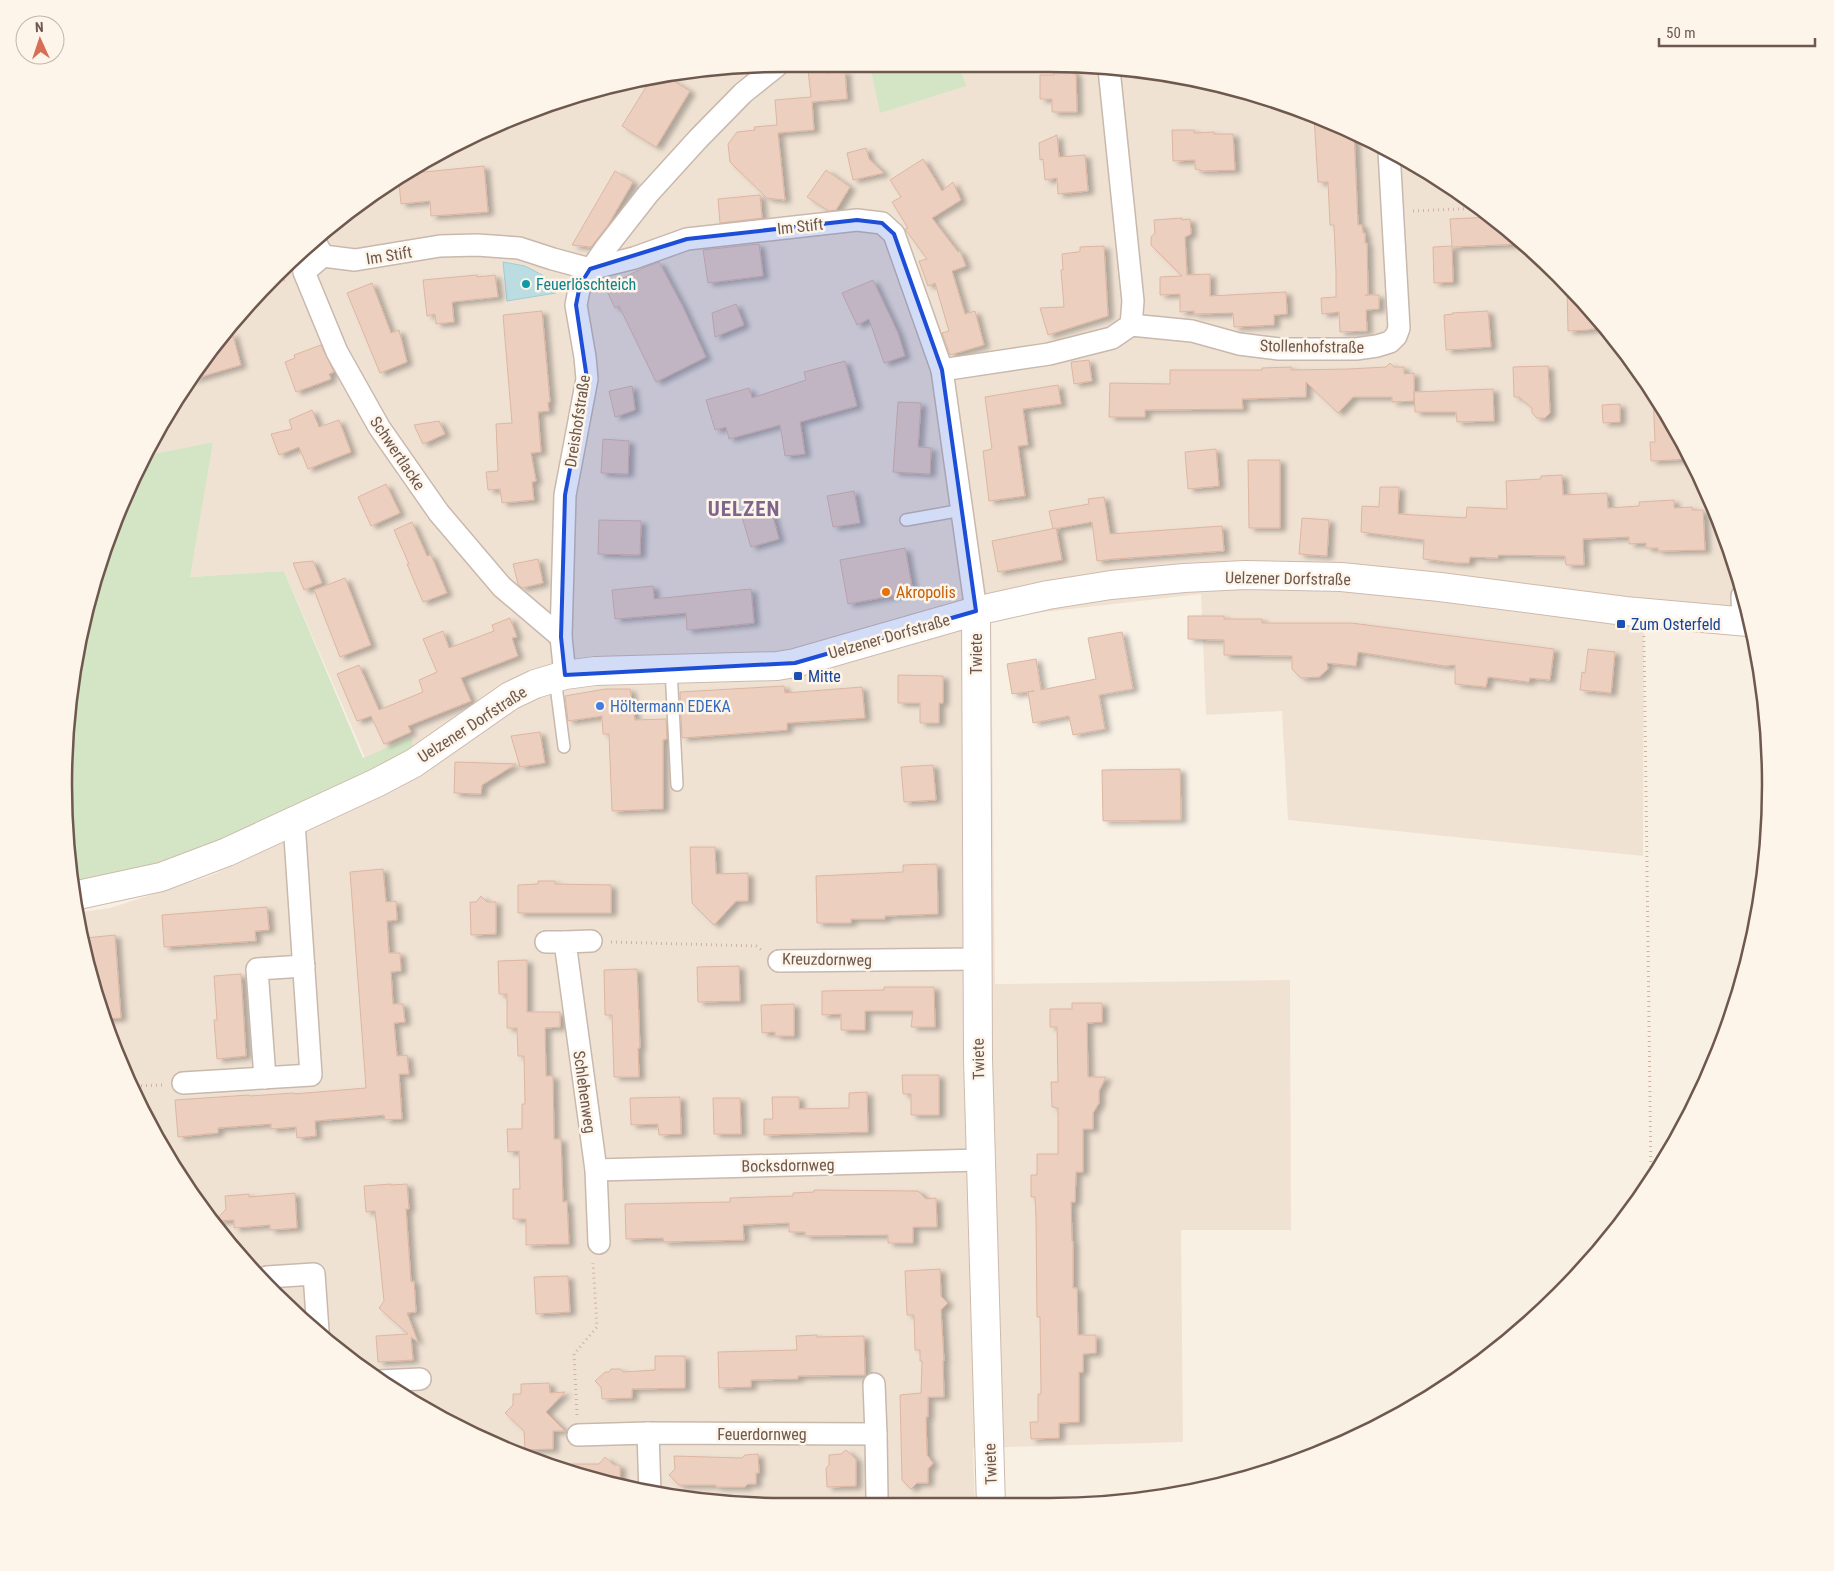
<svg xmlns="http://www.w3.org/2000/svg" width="1834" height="1571" viewBox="0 0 1834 1571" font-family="'Roboto Condensed',sans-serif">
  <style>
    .residential { fill: #f0e2d3 }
    .green { fill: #d3e5c4 }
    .water { fill: #bbdde1; stroke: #a2ccd1 }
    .building { fill: #eccfbf; stroke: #ddb6a1; filter: url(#shadow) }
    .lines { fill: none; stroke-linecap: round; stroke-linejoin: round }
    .lane-casing { stroke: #c9b8ac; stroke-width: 14 }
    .street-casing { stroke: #c9b8ac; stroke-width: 24 }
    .secondary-casing { stroke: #cebaac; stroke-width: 30 }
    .path { stroke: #d0b2a2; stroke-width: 3; stroke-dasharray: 1 4; stroke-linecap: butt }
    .lane { stroke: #fff; stroke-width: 11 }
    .street { stroke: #fff; stroke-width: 21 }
    .secondary { stroke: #fff; stroke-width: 28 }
    .marked { fill: #1d4ed8; fill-opacity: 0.2; stroke: #1d4ed8; stroke-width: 4; stroke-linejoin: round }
    .culture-dot { fill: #0f9aa8; stroke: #fdf5ea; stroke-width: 2 }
    .food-dot { fill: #e8710a; stroke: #fdf5ea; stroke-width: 2 }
    .transit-dot { fill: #1a4fb4; stroke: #fdf5ea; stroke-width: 2 }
    .shop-dot { fill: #3f7fe0; stroke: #fdf5ea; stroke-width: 2 }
    .labels { text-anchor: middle; stroke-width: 5; stroke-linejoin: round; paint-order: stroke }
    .street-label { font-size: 16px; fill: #6f584d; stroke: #fdf5ea }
    .culture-label { font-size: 16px; fill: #0d838f; stroke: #fdf5ea; text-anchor: start }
    .food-label { font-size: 16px; fill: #c56008; stroke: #fdf5ea; text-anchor: start }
    .transit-label { font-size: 16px; fill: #164399; stroke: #fdf5ea; text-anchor: start }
    .shop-label { font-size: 16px; fill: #366cbe; stroke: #fdf5ea; text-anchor: start }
    .district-label { font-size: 21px; font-weight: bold; letter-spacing: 1px; fill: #7d658c; stroke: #fdf5ea }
    .rim { fill: none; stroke: #6f584d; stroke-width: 2.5 }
  </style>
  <defs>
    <filter id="shadow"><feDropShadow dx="5.5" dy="3" stdDeviation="2.5" flood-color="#0004"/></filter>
  </defs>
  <rect width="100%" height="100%" fill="#f9f0e4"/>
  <path class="residential" d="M786,64L1142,70L1280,102L1368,138L1488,213L1591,309L1673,424L1732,553L1746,613L1644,602L1643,856L1288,820L1282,711L1206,715L1201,594L991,618L995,984L1290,980L1291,1230H1181L1183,1442L973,1448L975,1506L785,1507L644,1493L510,1452L385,1386L275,1296L185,1186L102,1018L81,912L110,908L210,876L308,831L377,795L376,783L284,571L189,577L213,442L148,455L186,384L310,243L466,138L599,88Z"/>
  <g class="green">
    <path d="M870,65L960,67L966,86L880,113Z"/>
    <path d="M213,442L190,577L284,571L363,758L412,737L414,763L376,783L78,895L65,833L70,691L119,510L148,455Z"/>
  </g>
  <path class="water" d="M503,262L525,266L544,276L556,293L507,301Z"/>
  <g class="building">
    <path d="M826,68L827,73L845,71L847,99L812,102L814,130L778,133L785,200L767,198L730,162L728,144L737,132L755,130L754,127L777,125L775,100L811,97L808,70Z"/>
    <path d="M1054,68L1073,69V74H1076L1077,112H1052V99H1040V75H1054Z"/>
    <path d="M670,79L690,91L656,147L622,126L649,82Z"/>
    <path d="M1314,116L1354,132L1358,225H1362L1363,233H1365V243H1367L1368,295H1365H1379V309L1366,310L1367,331L1340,332L1339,312L1322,314L1321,298L1336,297V272L1334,225H1330L1328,182H1318Z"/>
    <path d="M1172,130H1194V133L1214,132V134H1233L1235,170L1203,171L1195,169V160L1173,161Z"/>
    <path d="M1057,135L1059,157L1085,155L1088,191L1058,194L1057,178L1045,180L1043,159L1040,160L1039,143Z"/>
    <path d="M866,148L869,159L884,173L853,180L847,153Z"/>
    <path d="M923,159L942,191L953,182L961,200L932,218L958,252L960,251L966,266L952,271L965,314L975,311L984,345L950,355L942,333L949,331L935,283L928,286L919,261L927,259L905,229L908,228L892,202L901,197L890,180Z"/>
    <path d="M484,166L488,212L431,216L430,201L401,204L399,183L414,173Z"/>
    <path d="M826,170L850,187L836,210L829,211L807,197Z"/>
    <path d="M615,171L633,182L608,225L591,247L572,245Z"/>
    <path d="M760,195L762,218L720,223L718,199Z"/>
    <path d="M1492,217L1521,244L1452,247L1453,282L1434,283L1433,247L1452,246L1450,219Z"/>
    <path d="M1182,218V220L1190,219L1191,234L1185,237L1187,275L1210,274V296L1286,292L1287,314L1274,315V325L1234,327L1233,313L1194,314V311L1180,312V294L1160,295V277L1182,276L1151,245V237L1155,233L1154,220Z"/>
    <path d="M759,244L763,276L708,283L703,250Z"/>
    <path d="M1104,246L1108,316L1048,335L1040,308L1064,307L1061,270H1063L1062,254L1078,252L1080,251V247Z"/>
    <path d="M659,262L683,307L706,357L656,382L619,306L615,308L605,287L643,268Z"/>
    <path d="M477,275V277L495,275L498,297L452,302L454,322L436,324L435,314L427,316L423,280Z"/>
    <path d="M873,280L898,333L905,356L884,363L869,319L857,325L842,293Z"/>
    <path d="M372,283L391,333L399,330L407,362L380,373L347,293Z"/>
    <path d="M1567,287L1591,309L1603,327L1587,330L1568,331Z"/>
    <path d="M736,304L744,325L715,337L712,313Z"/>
    <path d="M542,311L550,402H548L549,411L538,412L541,452L531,453L536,481L532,482L534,500L502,503L500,489L488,490L486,472L498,471L496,424L512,423L503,315Z"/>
    <path d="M1488,311L1491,347L1446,350L1444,315L1453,314L1452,313Z"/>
    <path d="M232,332L241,365L190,380L209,357Z"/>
    <path d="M321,345L334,372L329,374L331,379L296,392L285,362L295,358L294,355Z"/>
    <path d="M1089,360L1092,381L1074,384L1071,362Z"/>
    <path d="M845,361L857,406L800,422L805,454L785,456L780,425L729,439L726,427L715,430L706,400L749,388L752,398L806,380L804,372Z"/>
    <path d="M1390,363L1394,367H1404V374L1414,373V401L1392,402V397H1353L1338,413L1306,382V397L1242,399L1243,409L1145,410V417H1109L1110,383L1170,384V370H1262V368L1291,367V370L1348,369L1386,367Z"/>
    <path d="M1548,366L1550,413L1545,418H1537L1532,413V408L1519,397H1514L1513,367Z"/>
    <path d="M1058,385L1061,404L1023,409L1028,445L1018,446L1025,496L989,501L983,451L992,449L985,397Z"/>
    <path d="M632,386L635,410L615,417L609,391Z"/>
    <path d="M1493,389L1494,421L1457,422L1456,412H1415L1414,392Z"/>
    <path d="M1653,396L1673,424L1689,459L1651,461L1650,442H1655Z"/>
    <path d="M898,402L921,403L918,447L931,448L930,474L893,472Z"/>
    <path d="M1620,404V422L1603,423L1602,405Z"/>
    <path d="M312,410L319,427L339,420L351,452L308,469L299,447L279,455L271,434L292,429L289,420Z"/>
    <path d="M439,421L445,434L423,444L414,425Z"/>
    <path d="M603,439L629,441L628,474L601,473Z"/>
    <path d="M1216,449L1219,486L1188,489L1185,452Z"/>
    <path d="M1248,460H1280V528H1249Z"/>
    <path d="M1562,475L1563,495L1607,493L1608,508L1639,506V502L1674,500V508L1692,507V510H1703L1705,550L1658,551V548H1646V543L1629,544V537L1583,539L1584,565H1566L1565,556L1498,555V558L1470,557L1469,563H1457L1423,559L1424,540L1361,532L1362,506L1379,507L1380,487H1399L1398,514L1466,518L1467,507L1507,509L1506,481L1541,479V476Z"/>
    <path d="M386,484L400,513L371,526L358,497Z"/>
    <path d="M854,491L860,523L833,527L827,496Z"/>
    <path d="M1104,497L1110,534L1222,526L1224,551L1114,559L1097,561L1092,522L1053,529L1049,511L1089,504L1088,499Z"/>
    <path d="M770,506L779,539L751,547L741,514Z"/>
    <path d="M1302,518L1329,520L1327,556L1299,554Z"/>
    <path d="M599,520L641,521L640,555L598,554Z"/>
    <path d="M412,522L427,556L431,555L447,593L423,602L407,564H409L394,530Z"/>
    <path d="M1056,528L1062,560L998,572L992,541Z"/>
    <path d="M905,548L913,592L848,604L840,560Z"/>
    <path d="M538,559L543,583L522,588L518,584L513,564Z"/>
    <path d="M313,561L322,583L304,590L293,563Z"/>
    <path d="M345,578L371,645L340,657L314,590Z"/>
    <path d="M653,586L654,599L751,589L754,623L687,630L686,613L615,619L612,590Z"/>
    <path d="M1188,616H1224V619H1262V623H1351L1554,649L1550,680L1530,678L1529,682L1488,677L1486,687L1455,684V665L1445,666L1358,652L1356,666L1327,663L1328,669L1319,677L1301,678L1292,669V656L1224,655V640L1188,639Z"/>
    <path d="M510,618L517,637L512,638L518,656L461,678L471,701L408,726L411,732L384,744L371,716L357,721L337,674L359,665L379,710L423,692L419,680L437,672L423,639L443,631L449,648L494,631L492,625Z"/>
    <path d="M1122,632L1133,689L1099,695L1105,729L1073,735L1069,716L1033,723L1028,692L1034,691L1012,694L1007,664L1036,659L1041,690L1096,679L1088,638Z"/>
    <path d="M1588,649L1615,652L1611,693L1580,690L1582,672L1585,673Z"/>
    <path d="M898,675L943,676V703H939V723H920V703H898Z"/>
    <path d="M784,686L785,693L862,687L865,718L787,723V730L682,738L680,692Z"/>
    <path d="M605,689H630L635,720L666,719L667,739L663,740V809L612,811L609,734H603L602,716L568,721L565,696Z"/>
    <path d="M540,732L545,763L520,767L511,736Z"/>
    <path d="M455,762L516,764L482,785L481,794L454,793Z"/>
    <path d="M933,765L936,800L904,802L901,767Z"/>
    <path d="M1180,769L1181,820L1103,821L1102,770Z"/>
    <path d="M690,847H715L716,874L748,873V901H736L714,925L692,903Z"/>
    <path d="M937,864L938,914L885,916V919H851V923H817L816,876L903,872V865Z"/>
    <path d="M383,869L386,902L396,901L397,920L387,921L389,953H400L401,971L391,972L393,1004H403L405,1022L394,1023L397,1056L407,1055L409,1074H399L402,1119L385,1120L384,1115L315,1121L316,1136L306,1137L297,1138L296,1127L271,1129V1124L218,1128V1133L178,1137L175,1100L249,1095L250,1096L294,1093V1094L366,1088L350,872Z"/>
    <path d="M538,881H555V884L611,885V913H518V885L538,884Z"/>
    <path d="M481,896L487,902H496V934L471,935L470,902H476Z"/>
    <path d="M267,907L269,930L255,931L256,941L164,947L162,915Z"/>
    <path d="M115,935L121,1018L103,1019L86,938Z"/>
    <path d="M527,960V1012H560V1027L545,1028L546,1076H553L554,1139H561L563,1202L567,1201L569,1244L526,1245V1219H513V1189H520L519,1151L508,1152L507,1129H522V1104H525L524,1056H518L517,1028H507V994H499L498,961Z"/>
    <path d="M739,966L740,1001L698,1002L697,967Z"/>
    <path d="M637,969L640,1048H638L639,1077H614L612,1015H605L604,970Z"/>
    <path d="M241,974L246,1056L217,1059L214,1020H217L214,976Z"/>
    <path d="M884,987H934L935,1027H911L913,1011H865V1030H841V1014L822,1015V991L884,990Z"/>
    <path d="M1072,1003H1102V1022L1087,1023L1088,1077H1106L1099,1091V1103L1093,1113V1129H1083V1172H1076L1075,1202H1071L1072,1241H1073V1288H1077L1078,1335H1096V1353L1083,1354V1372H1079V1422L1059,1423V1438L1031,1439L1030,1422H1038V1394H1041L1040,1317H1037L1036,1219L1035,1197H1031V1175H1037V1154H1058V1108L1052,1107L1051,1082H1058L1057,1027H1050V1009H1072Z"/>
    <path d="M794,1004V1036H775V1032L762,1033L761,1005Z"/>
    <path d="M902,1075H939V1115H911V1094H903Z"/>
    <path d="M867,1092L868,1132L764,1135V1119H773L772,1097H799V1109L849,1108V1093Z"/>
    <path d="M680,1097L681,1134L659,1135L658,1124L631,1125L630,1098Z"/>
    <path d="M713,1098H740L741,1134H714Z"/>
    <path d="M391,1184V1185L407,1184L409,1209H406L411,1282L414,1281L416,1312L407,1313L418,1342L411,1337L413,1360L378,1362L376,1336L408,1334L379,1308L384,1301L375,1211L366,1212L364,1186Z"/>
    <path d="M814,1190L918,1191L926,1199L936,1198L937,1227H913V1243H888V1235L805,1236V1232H789V1223L743,1225L744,1240L664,1242L663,1238L626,1239L625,1204L730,1202V1198L793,1196V1193L814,1192Z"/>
    <path d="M295,1193L297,1228L270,1230V1225L234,1228V1220L215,1221L226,1209L225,1196L249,1194V1197Z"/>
    <path d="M940,1269L941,1296L948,1303L941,1310L944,1361H943L944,1397H928V1417H926L927,1455L933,1463L928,1469V1483H917L911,1489L902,1480L900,1395L921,1393L922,1361H920V1350H915L914,1315H907L905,1271Z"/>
    <path d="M568,1276L570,1312L536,1314L534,1277Z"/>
    <path d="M817,1335V1337L864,1336L865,1375L798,1376V1379L751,1380V1387L719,1388L718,1352L797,1350L796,1336Z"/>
    <path d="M655,1356H685V1388L632,1389V1398L602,1399L601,1387L595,1381L605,1372H609L611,1369H620L623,1372L655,1370Z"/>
    <path d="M549,1383L550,1393L565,1392L546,1412L565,1431H553V1449L525,1450L524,1431L505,1413L513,1405V1394H521V1384Z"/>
    <path d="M846,1450L856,1459V1486L827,1487L826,1468L829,1465V1455L841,1454Z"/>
    <path d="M758,1454L759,1473H756V1484H748L745,1487H716V1485H679L669,1475L675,1469L674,1456L742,1458L745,1455Z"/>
    <path d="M605,1457L614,1465H620V1486L560,1468L561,1464H599Z"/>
  </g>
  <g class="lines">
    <defs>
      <g id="lane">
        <path d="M906,520L962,510"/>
        <path d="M671,669L677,785"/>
        <path d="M555,678L564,747"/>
      </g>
      <g id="street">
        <path d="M314,240L323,256"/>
        <path d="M323,256L355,260L440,246L477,245L519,248L553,259L590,269L634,258L687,239L857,220L882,223L894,234L942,370L976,611"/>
        <path d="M323,256L304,272L337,352L379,427L439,513L502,587L561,637"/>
        <path d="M1131,325L1192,331L1239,344L1279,349H1356L1377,346L1390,342L1396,336L1399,328L1389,151"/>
        <path d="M942,370L1049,354L1112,338L1131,325L1133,301L1109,69"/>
        <path d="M1742,596L1743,622"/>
        <path d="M565,675L561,637L565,495L587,379L585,357L576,305L580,285L605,249L648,194L698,139L743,93L778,65"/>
        <path d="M591,941L565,942L596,1170L599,1243"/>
        <path d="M546,942H565"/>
        <path d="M779,961L977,959"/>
        <path d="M265,1078L257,969L304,966"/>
        <path d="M183,1083L311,1075L294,822"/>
        <path d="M596,1170L980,1160"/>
        <path d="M267,1277L314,1274L318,1331"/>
        <path d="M379,1381L420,1379"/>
        <path d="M874,1384L876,1434"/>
        <path d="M578,1435L648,1433"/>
        <path d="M650,1494L648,1433L876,1434L877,1498"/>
      </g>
      <g id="secondary">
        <path d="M976,611L978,1059L991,1506"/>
        <path d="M78,895L161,877L227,852L376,783L414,763L510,696L535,684L565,675L595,671L777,666L795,663L976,611L1048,595L1111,585L1184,578L1245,575L1341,577L1440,587L1625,611L1748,622"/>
      </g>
    </defs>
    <use href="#lane" class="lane-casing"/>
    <use href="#street" class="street-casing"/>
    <use href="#secondary" class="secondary-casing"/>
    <g class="path">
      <path d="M1413,211L1479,208"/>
      <path d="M274,283L286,279"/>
      <path d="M1644,636L1651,1177"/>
      <path d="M611,942L756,946L763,951"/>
      <path d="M136,1086L162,1085"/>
      <path d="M577,1415L574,1354L597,1327L593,1263"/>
    </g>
    <use href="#lane" class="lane"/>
    <use href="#street" class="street"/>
    <use href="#secondary" class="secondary"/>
  </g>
  <path class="marked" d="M857,220L882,223L894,234L942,370L976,611L795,663L565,675L561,637L565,495L587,379L576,305L580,285L590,269L687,239Z"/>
  <circle class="culture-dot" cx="526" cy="284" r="5"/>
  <circle class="food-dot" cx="886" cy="592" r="5"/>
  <g class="transit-dot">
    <rect x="1616" y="619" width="10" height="10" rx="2.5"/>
    <rect x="793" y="671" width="10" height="10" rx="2.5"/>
  </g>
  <circle class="shop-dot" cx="600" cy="706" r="5"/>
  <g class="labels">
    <g class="street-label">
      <text transform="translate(800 226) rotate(-6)" y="6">Im Stift</text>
      <text transform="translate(389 255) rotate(-9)" y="6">Im Stift</text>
      <text transform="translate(1312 346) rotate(1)" y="6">Stollenhofstraße</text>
      <text transform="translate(577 421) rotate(-81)" y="6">Dreishofstraße</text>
      <text transform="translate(398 453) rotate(56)" y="6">Schwertlacke</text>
      <text transform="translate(1288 578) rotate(1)" y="6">Uelzener Dorfstraße</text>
      <text transform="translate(889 636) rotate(-16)" y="6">Uelzener Dorfstraße</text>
      <text transform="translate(976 654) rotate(-90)" y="6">Twiete</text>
      <text transform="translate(472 724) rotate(-33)" y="6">Uelzener Dorfstraße</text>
      <text transform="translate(827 959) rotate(1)" y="6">Kreuzdornweg</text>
      <text transform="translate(978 1059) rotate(-91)" y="6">Twiete</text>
      <text transform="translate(585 1092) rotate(82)" y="6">Schlehenweg</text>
      <text transform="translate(788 1165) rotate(-1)" y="6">Bocksdornweg</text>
      <text x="762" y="1440">Feuerdornweg</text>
      <text transform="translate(990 1464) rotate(-92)" y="6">Twiete</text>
    </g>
    <g class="culture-label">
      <text x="536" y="290">Feuerlöschteich</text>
    </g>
    <g class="food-label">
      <text x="896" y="598">Akropolis</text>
    </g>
    <g class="transit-label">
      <text x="1631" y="630">Zum Osterfeld</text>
      <text x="808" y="682">Mitte</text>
    </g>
    <g class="shop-label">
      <text x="610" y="712">Höltermann EDEKA</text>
    </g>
    <g class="district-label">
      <text x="744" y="516">UELZEN</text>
    </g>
  </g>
  <path d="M0 0H1834V1571H0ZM785 72H1049A713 713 0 0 1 1762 785V785A713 713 0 0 1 1049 1498H785A713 713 0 0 1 72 785V785A713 713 0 0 1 785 72Z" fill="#fdf5ea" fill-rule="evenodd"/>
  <path class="rim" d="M785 72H1049A713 713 0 0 1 1762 785V785A713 713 0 0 1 1049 1498H785A713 713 0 0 1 72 785V785A713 713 0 0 1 785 72Z"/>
  <g transform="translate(40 40) rotate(357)"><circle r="24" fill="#fdf5ea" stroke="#c4b6ab"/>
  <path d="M0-4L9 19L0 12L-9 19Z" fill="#d76e56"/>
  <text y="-8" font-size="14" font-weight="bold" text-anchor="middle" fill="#6f584d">N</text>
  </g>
  <path d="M1659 38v8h156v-8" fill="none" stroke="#6f584d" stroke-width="2.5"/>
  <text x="1666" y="38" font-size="15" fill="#6f584d" stroke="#fdf5ea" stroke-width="4" paint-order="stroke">50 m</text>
</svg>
